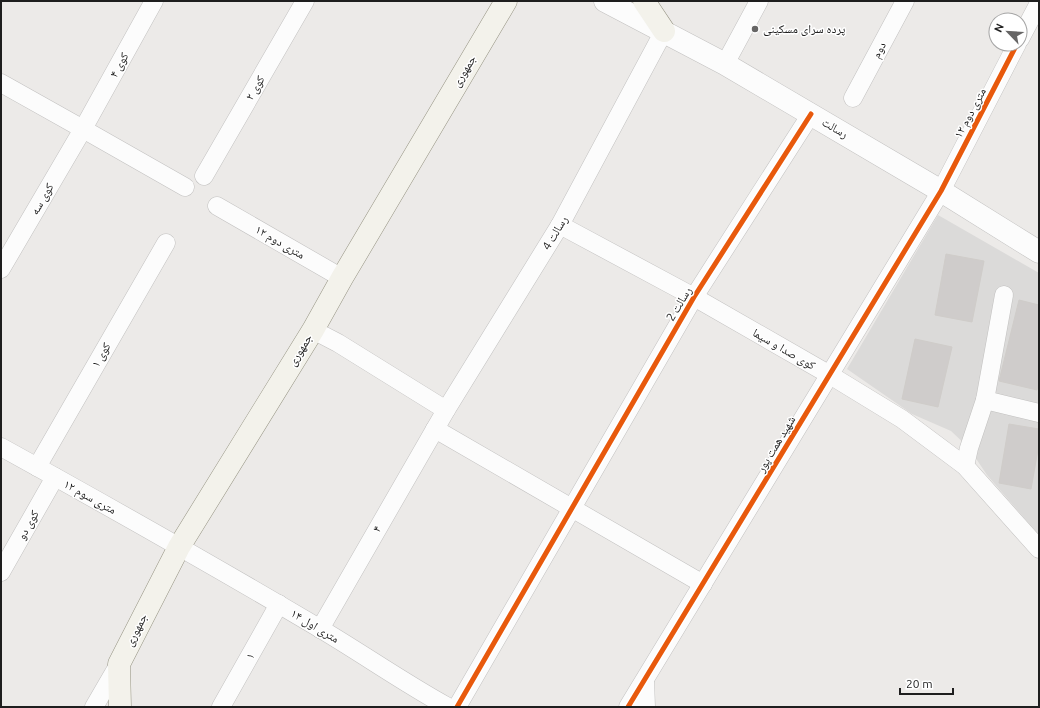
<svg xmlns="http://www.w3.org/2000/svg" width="1040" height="708" viewBox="0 0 1040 708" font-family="Ubuntu,'Noto Naskh Arabic',sans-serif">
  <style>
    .residential { fill: #dbdad9 }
    .building { fill: #cfcccb; stroke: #cfccc9 }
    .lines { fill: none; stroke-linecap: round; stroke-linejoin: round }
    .minor-casing { stroke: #c2c1c0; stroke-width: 19 }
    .tertiary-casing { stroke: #c2c1c0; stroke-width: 23 }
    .secondary-casing { stroke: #959382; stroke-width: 23 }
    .minor { stroke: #fcfcfc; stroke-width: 18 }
    .tertiary { stroke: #fcfcfc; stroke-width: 22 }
    .secondary { stroke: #f3f2eb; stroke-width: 22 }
    .cycleway-casing { stroke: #fff; stroke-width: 8 }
    .cycleway { stroke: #e8590c; stroke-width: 5 }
    .poi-dot { fill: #666565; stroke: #fff; stroke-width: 1.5 }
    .labels { text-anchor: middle; stroke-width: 3; stroke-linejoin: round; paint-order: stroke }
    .poi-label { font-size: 12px; fill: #1e1e1e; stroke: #fff; text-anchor: start }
    .street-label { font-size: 12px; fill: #1e1e1e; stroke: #fff }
  </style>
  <rect width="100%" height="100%" fill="#eceae8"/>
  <path class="residential" d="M938,215L1039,273V535L987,475L969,448L951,431L912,414L847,369Z"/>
  <g class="building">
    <path d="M946,254L984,261L972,322L935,315Z"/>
    <path d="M1019,300L1039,305V382L1037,390L999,381Z"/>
    <path d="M915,339L952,347L938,407L902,399Z"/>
    <path d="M1009,424L1039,429V444L1031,489L999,483Z"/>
  </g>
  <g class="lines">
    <defs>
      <g id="minor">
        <path d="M1020,39L1039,3"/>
        <path d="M725,64L759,1"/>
        <path d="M1,83L83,129L185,187"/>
        <path d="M853,98L905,1"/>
        <path d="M204,176L305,1"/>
        <path d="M217,206L342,278"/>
        <path d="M560,225L694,297L830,375L902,419L965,466L1039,549"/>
        <path d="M1,269L83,129L154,1"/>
        <path d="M313,330L338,343L446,410"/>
        <path d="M985,400L1039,413"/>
        <path d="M435,429L703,584"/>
        <path d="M1,447C108,506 214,566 319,628C363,654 404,683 448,707"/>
        <path d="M965,466L969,448L985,400L1004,295"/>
        <path d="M37,467L166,243"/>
        <path d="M1,572L55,477"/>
        <path d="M320,629L446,410L560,225L664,31"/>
        <path d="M645,680L646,707"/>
        <path d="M94,707L119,664"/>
        <path d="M221,707L279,604"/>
        <path d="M457,707L694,297L811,114"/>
        <path d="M628,707L941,191L1017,44"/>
      </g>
      <path id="tertiary" d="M605,1L725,64L941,191L1039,252"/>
      <g id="secondary">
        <path d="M644,1L664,31"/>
        <path d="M120,707L119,664L179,547L313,330L342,278L506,1"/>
      </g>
    </defs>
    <use href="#minor" class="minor-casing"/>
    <use href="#tertiary" class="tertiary-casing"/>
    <use href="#secondary" class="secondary-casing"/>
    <use href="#minor" class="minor"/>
    <use href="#tertiary" class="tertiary"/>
    <use href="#secondary" class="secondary"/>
    <defs>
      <g id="cycleway">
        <path d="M457,707L694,297L811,114"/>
        <path d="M628,707L941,191L1017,44"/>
      </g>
    </defs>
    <use href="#cycleway" class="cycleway-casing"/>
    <use href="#cycleway" class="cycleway"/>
  </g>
  <circle class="poi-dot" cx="755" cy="29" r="4"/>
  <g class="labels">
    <g class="poi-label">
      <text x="763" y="33">پرده سرای مسکینی</text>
    </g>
    <g class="street-label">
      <text transform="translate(879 50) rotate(-62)" y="4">دوم</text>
      <text transform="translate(119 65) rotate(-61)" y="4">کوی ۴</text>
      <text transform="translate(464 71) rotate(-59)" y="4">جمهوری</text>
      <text transform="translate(255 88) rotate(-60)" y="4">کوی ۲</text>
      <text transform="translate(970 113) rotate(-62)" y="4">۱۲ متری دوم</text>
      <text transform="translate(835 128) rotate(30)" y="4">رسالت</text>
      <text transform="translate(42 199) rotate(-60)" y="4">کوی سه</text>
      <text transform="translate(555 233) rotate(-59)" y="4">رسالت 4</text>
      <text transform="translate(280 242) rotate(30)" y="4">۱۲ متری دوم</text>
      <text transform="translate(679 304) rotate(-59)" y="4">رسالت 2</text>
      <text transform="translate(784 349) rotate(30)" y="4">کوی صدا و سیما</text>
      <text transform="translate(300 350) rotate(-58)" y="4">جمهوری</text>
      <text transform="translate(101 355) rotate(-60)" y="4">کوی ۱</text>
      <text transform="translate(776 444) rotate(-59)" y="4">شهید همت پور</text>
      <text transform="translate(90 497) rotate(29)" y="4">۱۲ متری سوم</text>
      <text transform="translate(28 525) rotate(-61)" y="4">کوی دو</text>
      <text transform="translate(377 529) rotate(-60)" y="4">۴</text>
      <text transform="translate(315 626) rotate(31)" y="4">۱۴ متری اول</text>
      <text transform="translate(136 630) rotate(-63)" y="4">جمهوری</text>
      <text transform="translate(250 656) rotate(-61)" y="4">۱</text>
    </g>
  </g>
  <rect width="1040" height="708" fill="none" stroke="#1e1e1e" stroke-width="4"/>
  <g transform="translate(1008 32) rotate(295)"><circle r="19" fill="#ffffff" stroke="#a5a5a5"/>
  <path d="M0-3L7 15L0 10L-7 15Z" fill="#666565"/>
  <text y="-6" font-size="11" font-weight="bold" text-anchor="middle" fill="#1e1e1e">N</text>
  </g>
  <path d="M900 688v6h53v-6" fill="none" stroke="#1e1e1e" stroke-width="2"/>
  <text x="906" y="688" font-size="12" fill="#1e1e1e" stroke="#ffffff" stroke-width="3" paint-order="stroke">20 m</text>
</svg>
